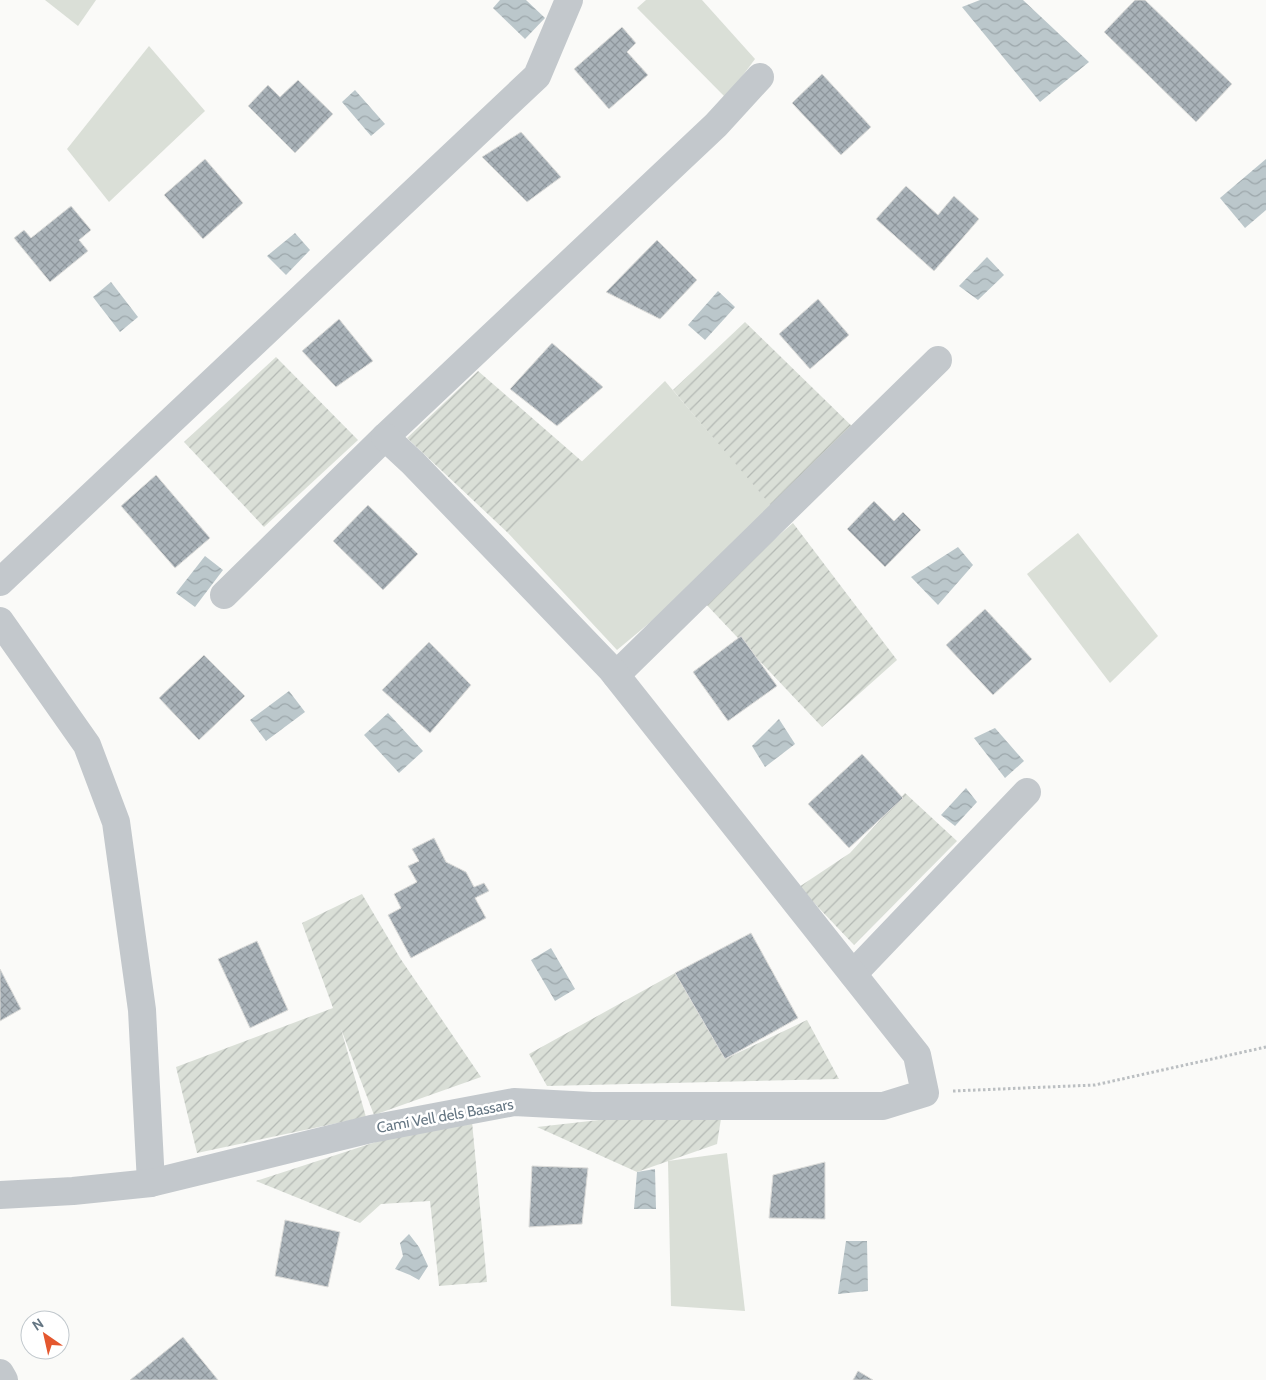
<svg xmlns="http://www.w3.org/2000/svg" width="1266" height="1380" viewBox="0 0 1266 1380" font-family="Cabin,sans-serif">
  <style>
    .garden { fill: url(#garden-furrows) }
    .pitch { fill: #dadfd7 }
    .water { fill: url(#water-waves) }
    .building { fill: url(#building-cross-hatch); stroke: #dcdcda }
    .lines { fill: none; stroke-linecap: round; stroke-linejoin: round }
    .path { stroke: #bbbfc2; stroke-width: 3; stroke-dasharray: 2.5 2.5; stroke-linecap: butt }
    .street { stroke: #c3c8cc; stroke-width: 28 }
    .labels { text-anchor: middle; stroke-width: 5; stroke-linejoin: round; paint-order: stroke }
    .street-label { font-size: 15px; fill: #657683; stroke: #fff }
  </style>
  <defs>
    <pattern id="garden-furrows" width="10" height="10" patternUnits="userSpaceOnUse" patternTransform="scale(1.25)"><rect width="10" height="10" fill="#dadfd7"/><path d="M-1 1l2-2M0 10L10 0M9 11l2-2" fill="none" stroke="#b4b9b4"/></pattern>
    <pattern id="water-waves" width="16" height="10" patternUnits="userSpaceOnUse" patternTransform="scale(1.25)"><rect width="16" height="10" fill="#bbc7cb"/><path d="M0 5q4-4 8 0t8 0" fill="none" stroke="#9ca6aa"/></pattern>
    <pattern id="building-cross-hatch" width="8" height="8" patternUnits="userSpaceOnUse" patternTransform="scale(1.25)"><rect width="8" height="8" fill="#aab3b9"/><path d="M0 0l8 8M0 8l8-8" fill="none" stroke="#8e969c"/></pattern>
  </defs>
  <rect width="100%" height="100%" fill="#fafaf8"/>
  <g class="garden">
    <path d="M745,322L861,435L772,509L673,390Z"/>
    <path d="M276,357L358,440L264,527L184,442Z"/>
    <path d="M478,371L585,464L508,533L407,438Z"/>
    <path d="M793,523L897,660L822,727L703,601Z"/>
    <path d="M905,793L957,841L854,945L799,887L850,853Z"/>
    <path d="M362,894L400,958L481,1077L374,1115L341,1029L366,1117L197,1153L176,1067L333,1008L302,923Z"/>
    <path d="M675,973L725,1059L807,1020L839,1079L547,1086L529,1054Z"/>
    <path d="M723,1106L717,1144L637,1172L537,1127Z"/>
    <path d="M471,1111L487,1282L439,1286L430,1201L381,1204L360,1223L256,1181Z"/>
  </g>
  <g class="pitch">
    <path d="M45,0H96L78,26Z"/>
    <path d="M646,0H702L755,59L726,98L637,8Z"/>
    <path d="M149,46L205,111L109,202L67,149Z"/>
    <path d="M665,381L779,515L617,650L508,533Z"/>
    <path d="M1078,533L1158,636L1110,683L1027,574Z"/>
    <path d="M727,1153L745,1311L671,1306L668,1161Z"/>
  </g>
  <g class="water">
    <path d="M500,0H526L545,18L525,39L493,8Z"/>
    <path d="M980,0H1023L1089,62L1040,102L962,7Z"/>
    <path d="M355,90L385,124L371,136L342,102Z"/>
    <path d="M1266,159V210L1245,228L1220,198Z"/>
    <path d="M295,233L310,250L286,275L267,256Z"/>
    <path d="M987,257L1004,275L978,300L959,286Z"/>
    <path d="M111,282L138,317L120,332L93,297Z"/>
    <path d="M718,291L735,307L705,340L688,325Z"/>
    <path d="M958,547L973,565L938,605L911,577Z"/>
    <path d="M205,556L223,570L195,607L176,593Z"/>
    <path d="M289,691L305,712L266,741L250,720Z"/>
    <path d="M388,713L423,751L399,773L364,735Z"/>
    <path d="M779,719L795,744L765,767L752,746Z"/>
    <path d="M995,728L1024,761L1005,778L974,738Z"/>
    <path d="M966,788L977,802L955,826L941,815Z"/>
    <path d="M551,948L575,989L555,1001L531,960Z"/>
    <path d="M655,1169L656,1209H634L637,1172Z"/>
    <path d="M409,1234L419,1247L428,1266L419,1280L410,1275L395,1269L403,1256L400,1243Z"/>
    <path d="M846,1241H867L868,1291L838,1294Z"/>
  </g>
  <g class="building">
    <path d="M1135,0H1145L1232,84L1196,122L1104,32Z"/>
    <path d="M622,27L636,43L627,52L648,75L609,109L574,69Z"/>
    <path d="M822,74L871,127L841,155L792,103Z"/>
    <path d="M298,80L333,114L295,153L248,106L268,85L280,97Z"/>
    <path d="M521,132L561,177L527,202L482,157Z"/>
    <path d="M205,159L243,203L203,239L164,195Z"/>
    <path d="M906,186L938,215L954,196L979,219L934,271L876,219Z"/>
    <path d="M71,206L91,230L79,240L88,251L50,282L14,238L24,230L31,238Z"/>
    <path d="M657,240L697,280L660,319L606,292Z"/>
    <path d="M818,299L849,335L810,369L779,334Z"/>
    <path d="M339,319L373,361L336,387L302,351Z"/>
    <path d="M552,343L603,387L557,426L510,389Z"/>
    <path d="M156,475L210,538L175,568L121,506Z"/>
    <path d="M874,501L894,521L903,512L921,530L885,567L847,529Z"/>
    <path d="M368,505L418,554L383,590L333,541Z"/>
    <path d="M985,609L1032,659L993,695L946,645Z"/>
    <path d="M741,636L777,686L728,721L693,672Z"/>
    <path d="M429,642L471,685L430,733L382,690Z"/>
    <path d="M204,655L245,696L199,740L159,698Z"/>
    <path d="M862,754L903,798L849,848L808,804Z"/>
    <path d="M434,838L446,862L466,872L474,887L484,883L489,891L475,898L486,918L411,958L388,915L401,908L394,894L417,882L408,866L419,861L412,849Z"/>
    <path d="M751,933L798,1018L725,1059L675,973Z"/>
    <path d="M257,941L288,1010L250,1028L218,959Z"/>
    <path d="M0,969L21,1009L0,1021Z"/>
    <path d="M825,1162V1219L769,1218L773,1175Z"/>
    <path d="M532,1166L588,1168L582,1224L529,1227Z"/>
    <path d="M285,1220L340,1232L328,1287L275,1276Z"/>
    <path d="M183,1337L218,1380H130Z"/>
    <path d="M858,1371L873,1380H853Z"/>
  </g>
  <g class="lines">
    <path class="path" d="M953,1091L1095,1085L1266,1047"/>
    <g class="street">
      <path d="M0,582L537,76L569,0"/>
      <path d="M224,595L385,437L716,125L760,77"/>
      <path d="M0,621L87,745L116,822L142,1010L151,1183"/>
      <path d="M616,675L938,360"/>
      <path d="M853,974L1027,792"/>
      <path d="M0,1195L73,1191L151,1183L371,1129L514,1102L592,1106H883L925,1093L917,1055L611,669L413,463L385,437"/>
      <path d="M0,1373L4,1380"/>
    </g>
  </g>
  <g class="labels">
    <g class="street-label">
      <text transform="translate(445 1116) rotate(-10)" y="5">Camí Vell dels Bassars</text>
    </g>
  </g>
  <g transform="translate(45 1335) rotate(326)"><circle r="24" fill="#ffffff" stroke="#c1c8cd"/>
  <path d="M0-4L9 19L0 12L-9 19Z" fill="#e4572e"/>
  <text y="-8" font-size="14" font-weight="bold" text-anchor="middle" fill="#657683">N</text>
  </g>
</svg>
